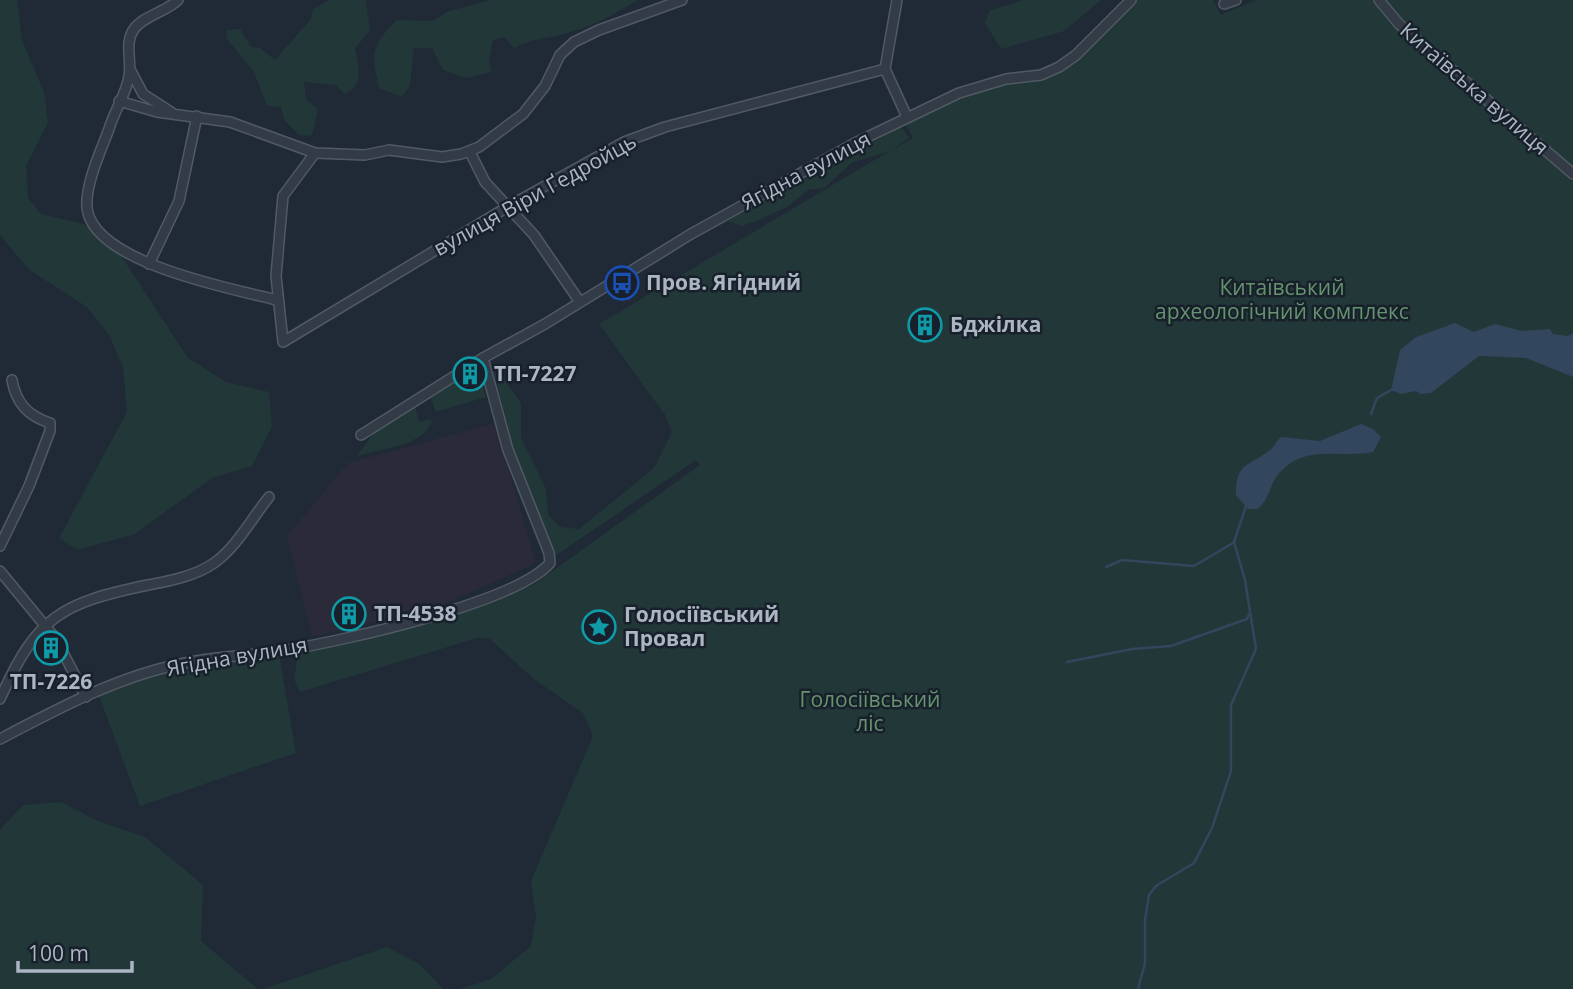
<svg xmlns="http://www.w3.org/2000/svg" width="1573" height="989" viewBox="0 0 1573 989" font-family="'Open Sans',sans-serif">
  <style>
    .medical { fill: #2b2a38 }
    .green { fill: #223738 }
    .water { fill: #32465d }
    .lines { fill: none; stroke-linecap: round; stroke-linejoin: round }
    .stream { stroke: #32465d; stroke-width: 2.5 }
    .minor-casing { stroke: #505964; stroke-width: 12 }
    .minor { stroke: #333c46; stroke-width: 9 }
    .labels { text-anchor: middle; stroke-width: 5; stroke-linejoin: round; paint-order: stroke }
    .street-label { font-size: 21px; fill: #acb6c3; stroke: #18212b }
    .poi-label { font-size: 21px; font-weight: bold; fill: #acb6c3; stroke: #18212b; text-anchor: start }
    .park-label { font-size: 21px; fill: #65936d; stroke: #18212b }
  </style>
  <rect width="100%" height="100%" fill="#1f2a36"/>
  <path class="medical" d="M495,423L536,563L440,606L312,637L287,536L348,463Z"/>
  <g class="green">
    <path d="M0,0H17L22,40L44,92L48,123L26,166L28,198L41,214L84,224L120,254L188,358L226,382L269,392L272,427L252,466L212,478L135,534L78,550L59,538L127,412L123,367L109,335L87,307L28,269L0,235Z"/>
    <path d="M329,0H366L370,31L355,48C358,67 365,83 345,94L335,85L304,82L306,99L318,109L312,136L299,135L284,120L281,107L267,106L254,72L227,39L226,30L240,29L251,47L260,48L275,60L311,19L313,9Z"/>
    <path d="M490,0H638C614,15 585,30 556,36C540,39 529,40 514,48L504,37L493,40L489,60L491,72L466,78L443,70L432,48H414L410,86L402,97L379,88C371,52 371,46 397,20L432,21L449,11Z"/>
    <path d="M1024,0H1101L1064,31L1001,49L985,23L990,10Z"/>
    <path d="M1137,0H1213L1221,15L1256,0H1573V989H460L491,979L531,946L536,917L531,881L593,736L583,713L535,680L490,639L477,638L300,692L294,679L298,656L304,651L429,624L533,585L700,465L696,460L555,556L516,460L494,372L504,379L521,403V437L546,489L548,515L561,527L579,529L654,468L672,432L665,415L599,324L888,152L853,162L824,188L808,190L787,207L759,220L742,226L727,221L901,127L909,138L890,151L913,138L905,123L963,96L1068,67Z"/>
    <path d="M476,366L486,397L436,412L430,396Z"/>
    <path d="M415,406L419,422L430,419L432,422C423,446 380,449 357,456L375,431Z"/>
    <path d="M279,654L296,753L140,806L99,696C151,665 220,662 279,654Z"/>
    <path d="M61,802L98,821L145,837L203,885L201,941L258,989H0V830L23,805Z"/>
    <path d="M387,947L419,964L443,989H263Z"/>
  </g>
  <g class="water">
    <path d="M1455,323L1474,332L1495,324L1522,331L1550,329L1553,334L1568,336L1573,333V377L1526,358L1479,356L1431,393L1421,394L1416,391L1401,394L1391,390L1400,350L1416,337Z"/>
    <path d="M1361,424L1373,429L1381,437L1373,452C1339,459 1303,442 1277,476C1269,487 1271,496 1258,509H1248L1236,495C1235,462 1250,466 1270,450C1275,446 1276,441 1281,437L1320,441Z"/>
  </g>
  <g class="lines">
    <g class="stream">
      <path d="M1371,414L1377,398L1393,389"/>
      <path d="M1106,567L1122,560L1194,566L1233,543"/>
      <path d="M1067,662L1132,649L1171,646L1247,619L1249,614"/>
      <path d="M1138,989L1145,963V920L1149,895L1156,886L1194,863L1212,828L1231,771V705L1256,649L1245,580L1234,542L1247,503"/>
    </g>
    <defs>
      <g id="minor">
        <path d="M178,0C166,12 143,16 134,29C124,43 132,60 129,76C127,92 115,110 110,126C102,149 85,183 87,208C93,263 233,289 277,300"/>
        <path d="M897,0L885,69L907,117"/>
        <path d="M1379,0L1399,24L1573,174"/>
        <path d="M1224,4L1236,0"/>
        <path d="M131,71L143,94L171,112"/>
        <path d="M119,101L157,112L230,122L315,153L365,155L389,150L442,157L461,154L479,147L523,114L545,86L560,55L574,42L599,30L682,0"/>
        <path d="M470,152L485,182L534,235L580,302"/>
        <path d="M315,153L283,196L276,276L283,342L509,206L624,142L665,127L885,69"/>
        <path d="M149,264L179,201L197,116"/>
        <path d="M361,435L483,358"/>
        <path d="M0,546L29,486L50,431V423C28,416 16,403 12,380"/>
        <path d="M0,571L56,639L86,697"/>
        <path d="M0,699C37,616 61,603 148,585C169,581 196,576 214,563C236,548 252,518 269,497"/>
        <path d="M0,739C57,709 117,677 180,664C215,656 251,656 286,650C342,641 515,603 550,563L549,553L508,450L483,358L545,324L691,234L855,143L959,93L1006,79L1041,75L1059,67L1076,55L1131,0"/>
      </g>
    </defs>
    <use href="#minor" class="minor-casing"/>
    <use href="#minor" class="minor"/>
  </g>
  <defs>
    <symbol id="bus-ring" viewBox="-11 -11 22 22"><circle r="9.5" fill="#18212b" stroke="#1a4fb4" stroke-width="1.5"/><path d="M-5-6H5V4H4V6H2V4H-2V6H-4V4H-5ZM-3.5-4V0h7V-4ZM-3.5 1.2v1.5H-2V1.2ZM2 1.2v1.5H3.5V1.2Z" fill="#1a4fb4"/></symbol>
    <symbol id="building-ring" viewBox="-11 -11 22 22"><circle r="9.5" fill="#18212b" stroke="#0f9aa8" stroke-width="1.5"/><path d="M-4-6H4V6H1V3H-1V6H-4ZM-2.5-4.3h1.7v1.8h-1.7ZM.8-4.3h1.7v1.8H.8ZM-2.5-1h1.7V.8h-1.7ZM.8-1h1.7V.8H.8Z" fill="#0f9aa8"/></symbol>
    <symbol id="sight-ring" viewBox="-11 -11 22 22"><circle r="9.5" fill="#18212b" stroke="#0f9aa8" stroke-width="1.5"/><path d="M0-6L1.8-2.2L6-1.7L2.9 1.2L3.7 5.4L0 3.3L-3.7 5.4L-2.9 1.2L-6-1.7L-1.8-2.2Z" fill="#0f9aa8"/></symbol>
  </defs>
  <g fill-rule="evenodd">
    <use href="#bus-ring" x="603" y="264" width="38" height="38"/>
    <use href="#building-ring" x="906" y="306" width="38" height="38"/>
    <use href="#building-ring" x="451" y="355" width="38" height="38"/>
    <use href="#building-ring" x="330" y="595" width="38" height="38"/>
    <use href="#sight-ring" x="580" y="608" width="38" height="38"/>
    <use href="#building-ring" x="32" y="629" width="38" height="38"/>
  </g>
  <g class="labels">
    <g class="street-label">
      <text transform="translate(1474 89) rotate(41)" y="7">Китаївська вулиця</text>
      <text transform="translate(806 171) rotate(-28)" y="7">Ягідна вулиця</text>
      <text transform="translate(535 195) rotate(-29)" y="7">вулиця Віри Ґедройць</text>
      <text transform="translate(237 657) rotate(-10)" y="7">Ягідна вулиця</text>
    </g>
    <g class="poi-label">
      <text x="646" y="290">Пров. Ягідний</text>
      <text x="950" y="332">Бджілка</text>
      <text x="494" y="381">ТП-7227</text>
      <text x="374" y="621">ТП-4538</text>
      <text x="624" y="622">Голосіївський<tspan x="624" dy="24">Провал</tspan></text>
      <text x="51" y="689" text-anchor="middle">ТП-7226</text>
    </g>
    <g class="park-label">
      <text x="1282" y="295">Китаївський<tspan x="1282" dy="24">археологічний комплекс</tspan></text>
      <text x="870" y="707">Голосіївський<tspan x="870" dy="24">ліс</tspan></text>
    </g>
  </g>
  <path d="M18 961v10h114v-10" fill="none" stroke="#acb6c3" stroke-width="3.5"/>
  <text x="28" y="961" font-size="21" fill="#acb6c3" stroke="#18212b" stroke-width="5" paint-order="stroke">100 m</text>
</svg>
